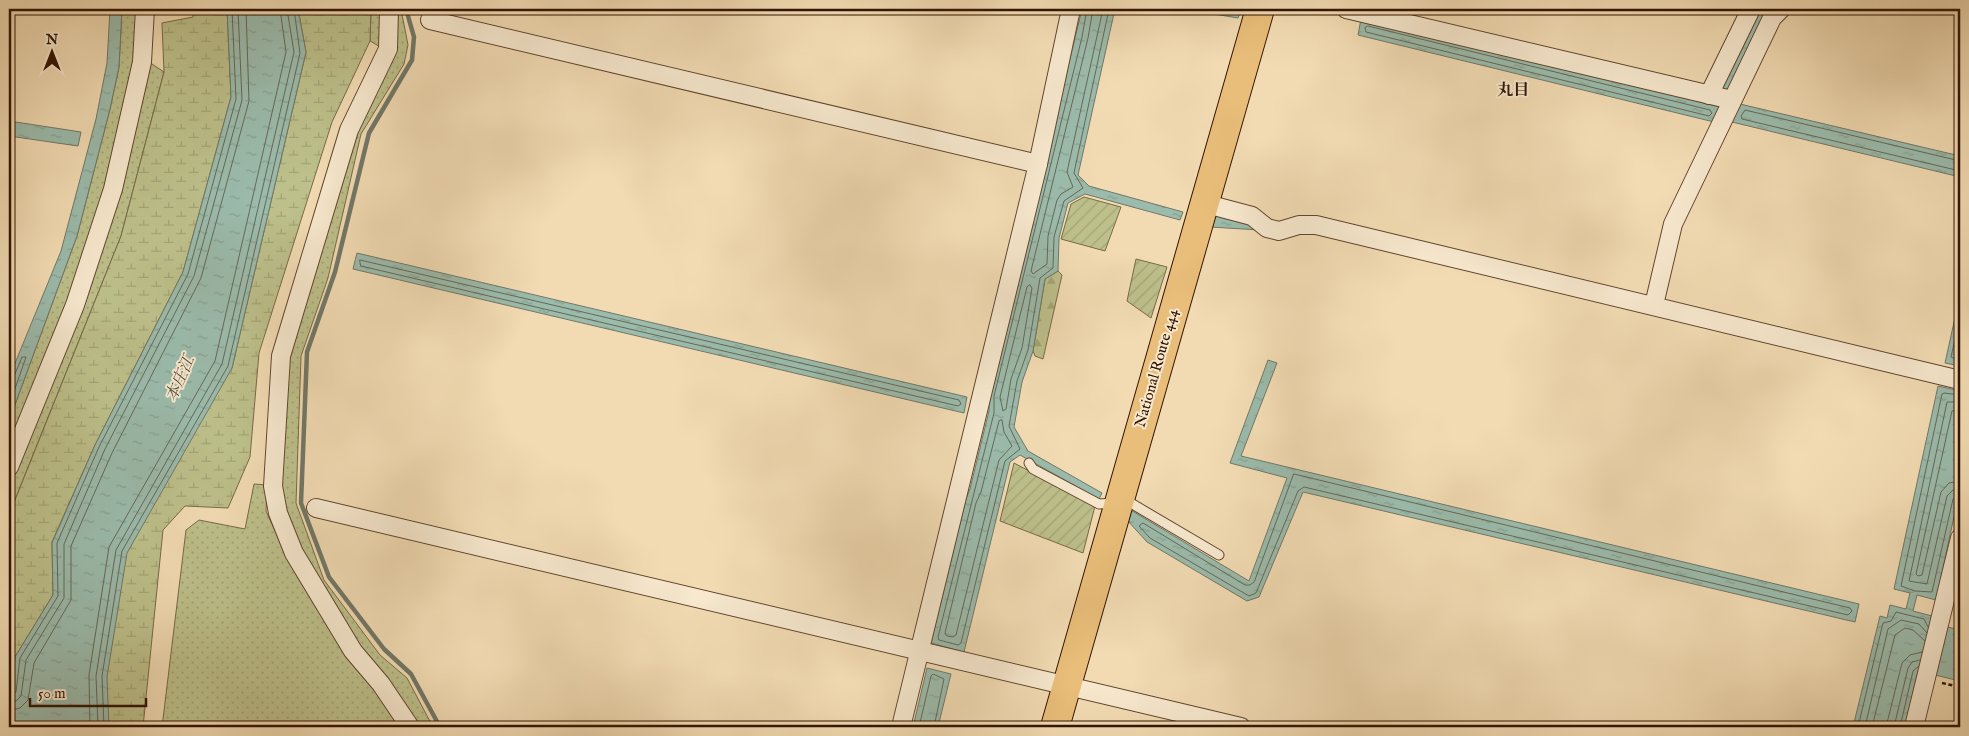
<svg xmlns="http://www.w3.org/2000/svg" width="1969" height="736" viewBox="0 0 1969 736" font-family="'IM FELL English','Noto Serif JP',serif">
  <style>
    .grass { fill: url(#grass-dots); stroke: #786a46 }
    .forest { fill: url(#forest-firs); stroke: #786a46 }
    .wetland { fill: url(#wetland-marsh); stroke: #786a46 }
    .garden { fill: url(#garden-furrows); stroke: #786a46 }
    .water { fill: url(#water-ripples); stroke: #717868 }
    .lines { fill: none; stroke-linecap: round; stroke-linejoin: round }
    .shore { stroke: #666856; stroke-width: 1 }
    .stream { stroke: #717868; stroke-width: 4.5 }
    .service-casing { stroke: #62462e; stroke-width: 11 }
    .minor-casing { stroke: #62462e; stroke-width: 20 }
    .trunk-casing { stroke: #321401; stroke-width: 30 }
    .path { stroke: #321401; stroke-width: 2.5; stroke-dasharray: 4 2.5; stroke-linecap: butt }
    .service { stroke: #f7e8ce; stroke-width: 9 }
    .minor { stroke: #f7e8ce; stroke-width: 18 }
    .trunk { stroke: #e9be7a; stroke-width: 28 }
    .labels { text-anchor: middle; stroke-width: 4; stroke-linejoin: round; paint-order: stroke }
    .street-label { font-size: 15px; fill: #321401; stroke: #f7e8ce }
    .neighbourhood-label { font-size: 16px; font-weight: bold; fill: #321401; stroke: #f7e8ce }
    .water-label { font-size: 16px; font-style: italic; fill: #574e3d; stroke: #f7e8ce }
  </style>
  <defs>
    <pattern id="grass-dots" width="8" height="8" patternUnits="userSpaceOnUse" patternTransform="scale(1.25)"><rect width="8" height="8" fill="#bdc08b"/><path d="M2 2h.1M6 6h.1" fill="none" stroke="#a3a476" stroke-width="1.8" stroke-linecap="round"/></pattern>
    <pattern id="forest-firs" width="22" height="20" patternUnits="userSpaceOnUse" patternTransform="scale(1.25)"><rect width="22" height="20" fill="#bdc08b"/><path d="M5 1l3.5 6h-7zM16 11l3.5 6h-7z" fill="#a3a476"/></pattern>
    <pattern id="wetland-marsh" width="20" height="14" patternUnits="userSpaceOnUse" patternTransform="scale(1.25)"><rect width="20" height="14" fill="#bdc08b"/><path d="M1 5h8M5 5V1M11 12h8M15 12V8" fill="none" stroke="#a3a476"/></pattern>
    <pattern id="garden-furrows" width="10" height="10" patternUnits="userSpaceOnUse" patternTransform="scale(1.25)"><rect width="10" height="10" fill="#bdc08b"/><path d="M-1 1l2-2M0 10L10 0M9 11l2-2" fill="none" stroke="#a3a476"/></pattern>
    <pattern id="water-ripples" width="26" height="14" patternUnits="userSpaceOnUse" patternTransform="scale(1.25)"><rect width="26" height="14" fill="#9bbbac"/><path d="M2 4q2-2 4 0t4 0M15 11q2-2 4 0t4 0" fill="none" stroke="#86a092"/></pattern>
  </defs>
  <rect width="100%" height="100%" fill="#f2dbb3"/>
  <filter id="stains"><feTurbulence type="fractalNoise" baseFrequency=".004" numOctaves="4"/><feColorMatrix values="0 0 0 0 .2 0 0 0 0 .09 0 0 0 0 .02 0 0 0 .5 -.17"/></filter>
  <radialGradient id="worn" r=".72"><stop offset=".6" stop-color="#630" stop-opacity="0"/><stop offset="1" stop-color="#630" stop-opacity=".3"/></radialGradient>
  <g class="grass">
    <path d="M122,9H151L149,62L164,72L121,236L12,507L9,504V421L77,236L110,109L119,67Z"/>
    <path d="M371,9H401L408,45L404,64L361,134L328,278L301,356L296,503L324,580L380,655L407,678L433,727H415L354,643L297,551L281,505L280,473L286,352L384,49L370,41Z"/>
    <path d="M254,484L267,485L266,511L285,553L402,727H162L186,530L199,520L245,529Z"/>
  </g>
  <path class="forest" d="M1058,271L1062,275L1043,359L1035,356L1033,351L1045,279Z"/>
  <g class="wetland">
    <path d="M193,9H227L231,97L183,272L95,445L52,542L53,595L15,657L9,727V515L121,236L164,72L162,23L193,17Z"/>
    <path d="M298,9H371L370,41L332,122L259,353L250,457L228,508L185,506L163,530L143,727H80L109,541L232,368L306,52Z"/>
  </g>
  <g class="garden">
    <path d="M1084,197L1121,207L1105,251L1061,239L1071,204Z"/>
    <path d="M1136,259L1167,267L1151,318L1127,301Z"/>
    <path d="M1014,463L1095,506L1083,553L1000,521Z"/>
  </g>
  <g class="water">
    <path d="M110,9H122L119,67L110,109L77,236L9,421V378L61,251L96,119L107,63Z"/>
    <path d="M227,9H298L306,52L232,368L127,553L107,677L109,727H9L15,657L53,595L52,543L95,445L183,272L231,97Z"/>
    <path d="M1082,9H1115L1078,175L1089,186L1183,212L1180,220L1085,194L1068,203L1059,238L1058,271L1045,279L1033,351L1022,382L1014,427L1028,451L1102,493L1099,499L1020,455L1010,462L964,652L931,643L966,499L970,489L989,411V396Z"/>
    <path d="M1184,9H1228L1241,11L1238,18Z"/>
    <path d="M1756,9H1770L1765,13L1729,91L1723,90L1721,87Z"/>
    <path d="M1361,19L1721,107L1714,122L1358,35Z"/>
    <path d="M1740,104L1960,156V177L1732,122Z"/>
    <path d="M9,121L81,132L78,146L9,136Z"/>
    <path d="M1212,215L1252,223L1260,230L1210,227Z"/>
    <path d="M357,253L967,397L964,413L353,269Z"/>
    <path d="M1960,295V366L1945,363Z"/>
    <path d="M1268,360L1277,363L1241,456L1859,604L1855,622L1303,492L1259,597L1247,601L1147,542L1127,520L1129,509L1249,581L1287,478L1230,463Z"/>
    <path d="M1938,386L1960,391V489L1936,600L1917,595L1913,611L1932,616L1931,623L1960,630V681L1918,671L1905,727H1853L1880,616L1887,618L1890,605L1906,609L1910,593L1894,589Z"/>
    <path d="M927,668L951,674L938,727H913Z"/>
  </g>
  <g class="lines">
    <g class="shore">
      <path d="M1087,9L1082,37L994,396V413L938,637L939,640L958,645L961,643L1005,461L1020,449L1009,426L1017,381L1028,350L1040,278L1053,268L1054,237L1064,201L1083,188L1074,173L1109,9"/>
      <path d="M1093,9L1088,38L1031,271L1033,274L1047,264L1048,236L1057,200L1061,194L1073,187L1067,172L1103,9"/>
      <path d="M1368,26L1710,110L1712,113L1709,116L1366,32L1365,28Z"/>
      <path d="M1960,161L1745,110L1741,116L1742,119L1960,171"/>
      <path d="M360,260L959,400L961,404L958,406L361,266Z"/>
      <path d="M1030,285L1032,288L1022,348L1011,379L1006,409L1003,411L1000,397L1027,287Z"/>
      <path d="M1960,317L1951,357L1960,361"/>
      <path d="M9,376L15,374L22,357H26L9,406"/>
      <path d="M1960,395L1944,393L1942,394L1901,586L1915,591L1932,592L1953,499L1960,495"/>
      <path d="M1960,402H1947L1909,581L1927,584L1947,496L1953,490L1960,488"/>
      <path d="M1960,409L1952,411L1916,574L1918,576L1922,575L1941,492L1949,483L1960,481"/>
      <path d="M1002,420L1004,432L1012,446L999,460L956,635L953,637L947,636L945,633L976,503L981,492L999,421Z"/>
      <path d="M1294,474L1850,608L1852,611L1848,615L1304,487L1298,491L1256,593L1249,596L1150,538L1139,526L1143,523L1245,585H1250L1254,582Z"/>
      <path d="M9,697L16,692L20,658L58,596L57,543L99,447L188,274L236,99L232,9"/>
      <path d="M9,703L16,701L21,696L26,660L64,598V544L105,449L194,276L242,100L238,9"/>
      <path d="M9,711L20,708L28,700L34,663L71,600V546L112,453L201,278L249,101L246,9"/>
      <path d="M90,727L89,675L109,547L215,361L286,52L280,9"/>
      <path d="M98,727L96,676L116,550L222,364L294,52L287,9"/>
      <path d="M104,727L102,676L122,551L228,366L300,53L294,9"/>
      <path d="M919,727L931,676L933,674L944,679L934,727"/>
      <path d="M1858,727L1883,623L1891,621L1896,612L1924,619L1928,627"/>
      <path d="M1865,727L1888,629L1901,620L1919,624L1927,633"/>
      <path d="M1872,727L1895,635L1905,628L1913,630L1925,641"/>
      <path d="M1886,727L1902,663L1910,655L1922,652"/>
      <path d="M1894,727L1908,668L1912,662L1920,660"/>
      <path d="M1900,727L1913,671L1919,666"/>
    </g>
    <path class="stream" d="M406,9L414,37L412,60L369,133L335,272L307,352L301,503L329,577L384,649L411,674L440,727"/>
    <defs>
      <path id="service" d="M1029,463L1033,469L1099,504L1129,502L1219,555"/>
      <g id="minor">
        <path d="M389,9L388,49L349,130L281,356L273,486L278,513L294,553L353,651L381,684L410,727"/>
        <path d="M1346,9L1732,100"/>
        <path d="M430,20L1038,164"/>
        <path d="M1709,95L1750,11L1749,9"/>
        <path d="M1203,203L1252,216L1267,228L1279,231L1299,225H1316L1960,380"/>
        <path d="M1654,305L1673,224L1772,18L1781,9"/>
        <path d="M9,467L75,305L113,189L142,62L145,9"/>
        <path d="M316,508L1241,727"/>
        <path d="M901,727L1038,164L1071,9"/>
        <path d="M1914,727L1960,538"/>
      </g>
      <path id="trunk" d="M1055,727L1260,9"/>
    </defs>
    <use href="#service" class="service-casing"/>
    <use href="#minor" class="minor-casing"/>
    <use href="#trunk" class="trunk-casing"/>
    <path class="path" d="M1942,683L1960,687"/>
    <use href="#service" class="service"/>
    <use href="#minor" class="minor"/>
    <use href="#trunk" class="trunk"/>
  </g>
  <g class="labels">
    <g class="street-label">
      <text transform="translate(1156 368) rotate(-74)" y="5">National Route 444</text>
    </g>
    <g class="neighbourhood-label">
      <text x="1513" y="95">丸目</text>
    </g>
    <g class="water-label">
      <text transform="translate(179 378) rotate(-66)" y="6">本庄江</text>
    </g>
  </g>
  <rect width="1969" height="736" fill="none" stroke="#f2dbb3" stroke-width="30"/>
  <rect x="10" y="10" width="1949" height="716" fill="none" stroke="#321401" stroke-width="2.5"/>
  <rect x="15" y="15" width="1939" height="706" fill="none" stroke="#321401"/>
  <g transform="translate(52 52)" stroke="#f7e8ce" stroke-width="4" paint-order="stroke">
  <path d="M0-4L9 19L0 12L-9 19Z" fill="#321401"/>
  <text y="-8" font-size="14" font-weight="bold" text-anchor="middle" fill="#321401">N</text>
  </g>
  <path d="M30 698v8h116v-8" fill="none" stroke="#321401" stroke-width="2.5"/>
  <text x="38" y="698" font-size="15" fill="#321401" stroke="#f7e8ce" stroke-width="4" paint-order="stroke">50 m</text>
  <rect width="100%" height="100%" filter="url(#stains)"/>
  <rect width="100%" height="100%" fill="url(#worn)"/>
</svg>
